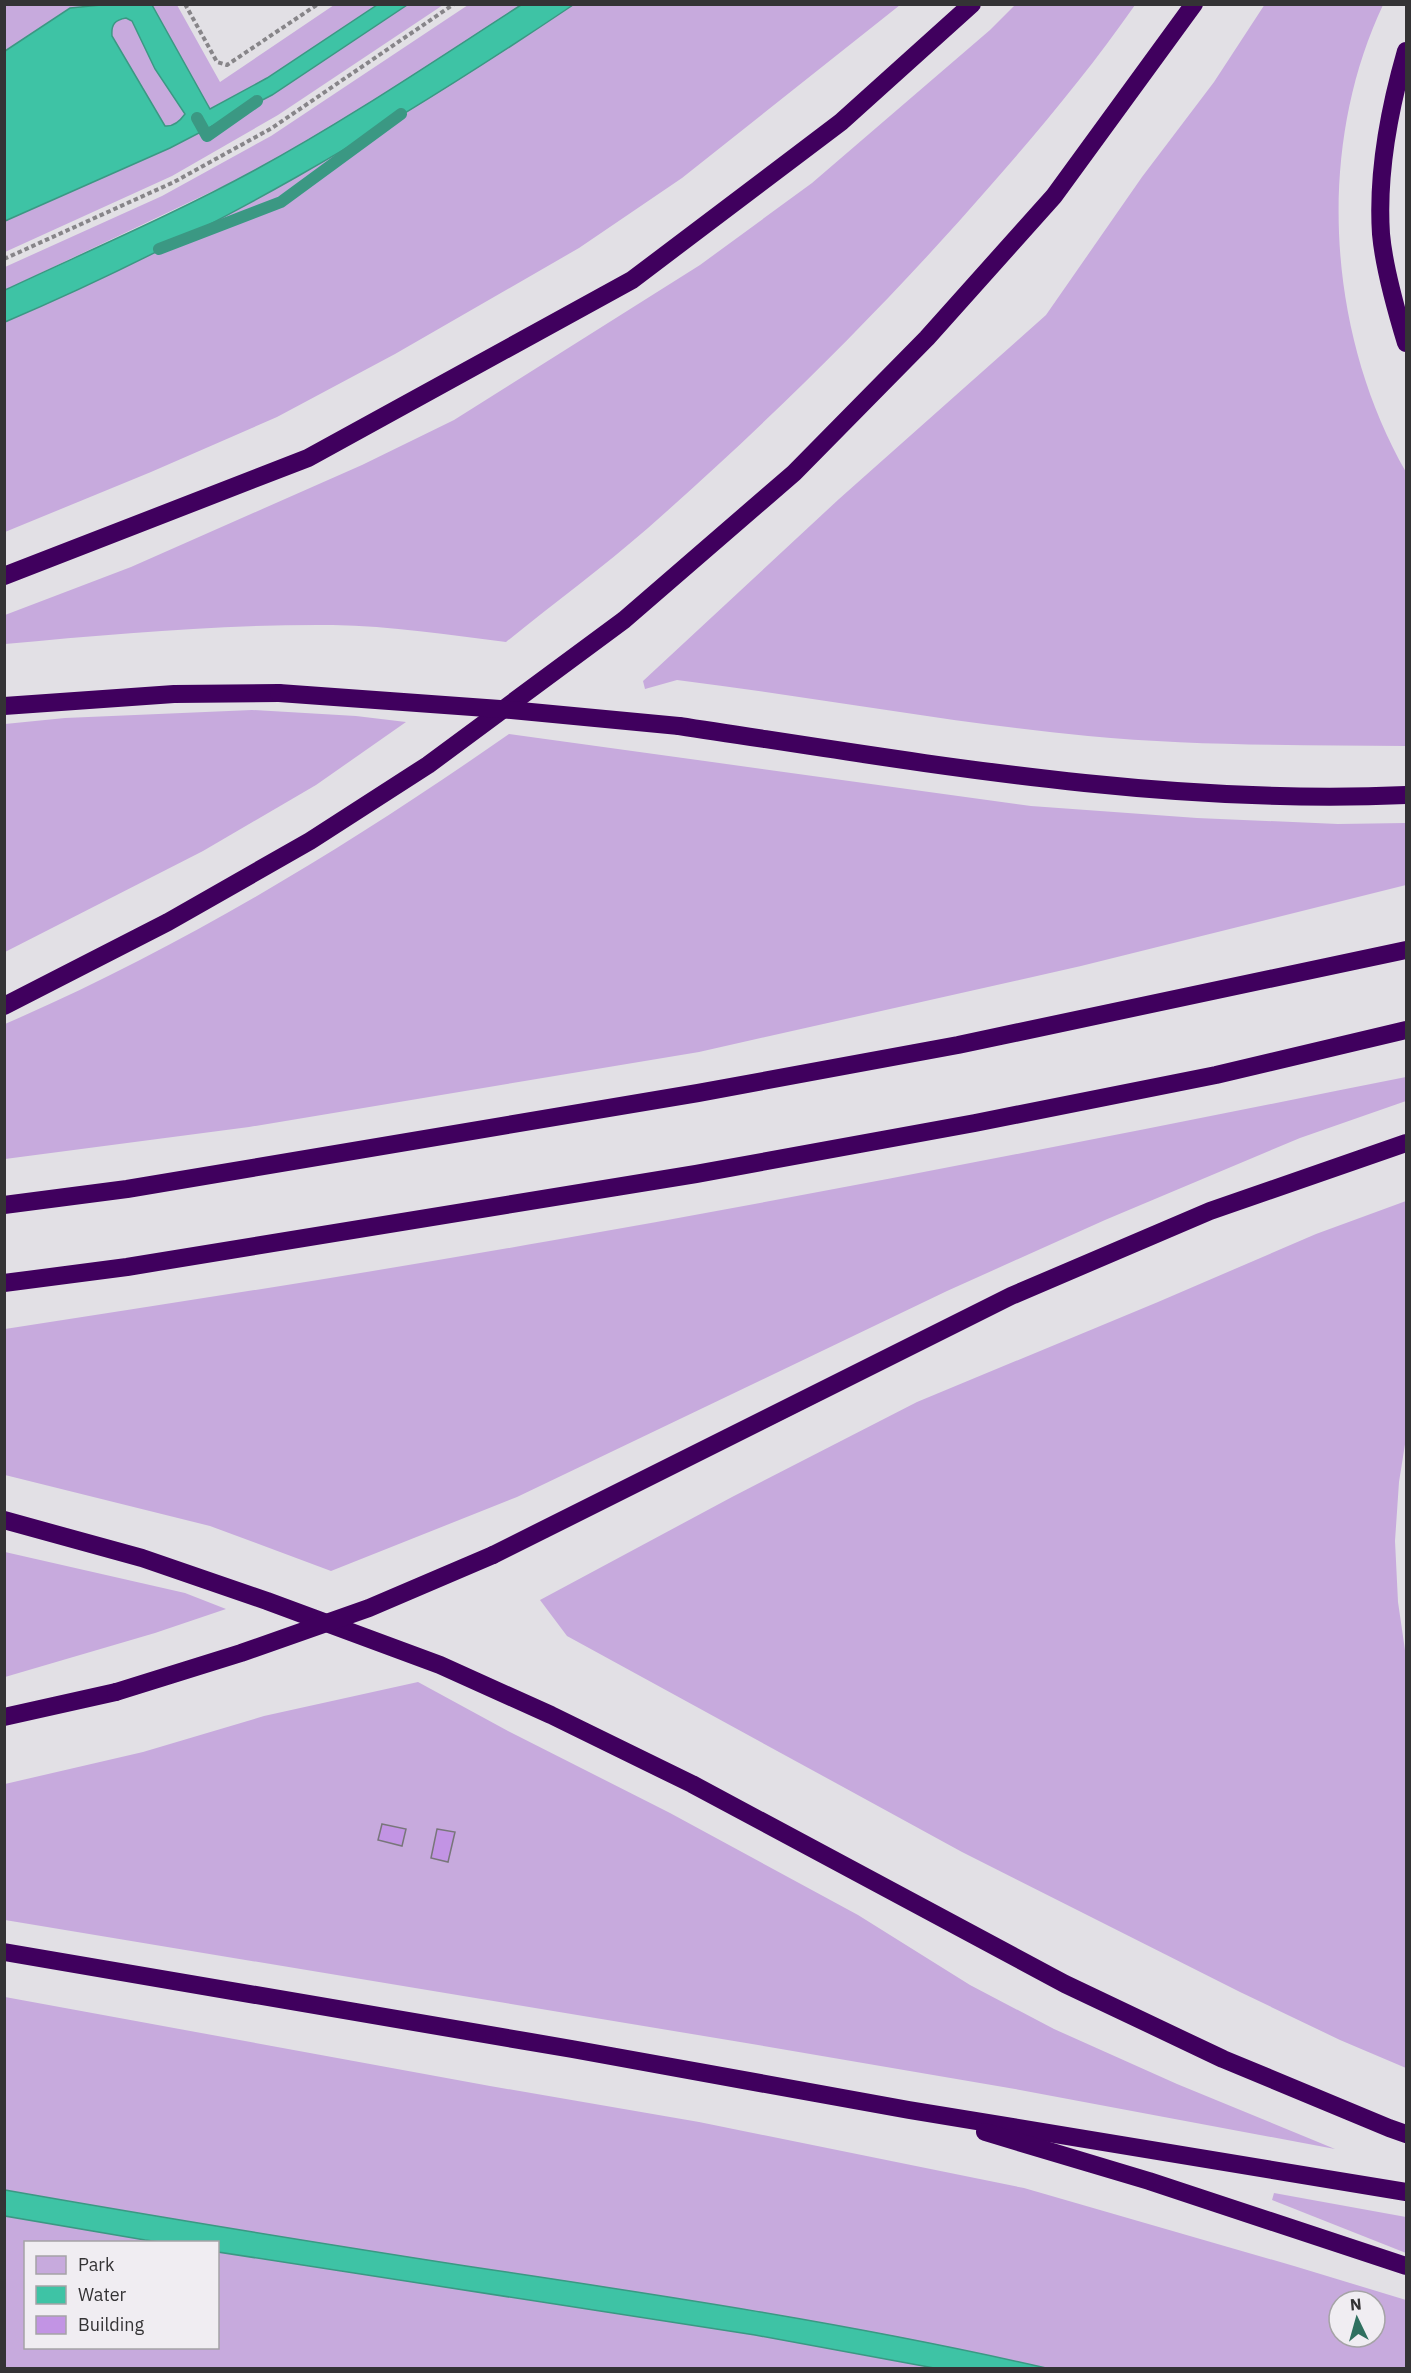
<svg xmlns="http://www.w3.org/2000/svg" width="1411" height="2373" viewBox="0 0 1411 2373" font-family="'IBM Plex Sans',sans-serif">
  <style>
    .green { fill: #c7aadd; fill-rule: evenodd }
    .water { fill: #3ec3a5; stroke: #3b9883; stroke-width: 1.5; fill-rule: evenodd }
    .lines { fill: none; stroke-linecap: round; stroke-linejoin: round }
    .stream { stroke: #3b9883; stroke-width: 12 }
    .building { fill: #c294e4; stroke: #78767a; stroke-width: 1.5 }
    .path { stroke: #878589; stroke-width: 4; stroke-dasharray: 4.5 3; stroke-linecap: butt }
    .motorway { stroke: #40005e; stroke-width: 18 }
    .motorway-bridge { stroke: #40005e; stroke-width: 18 }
  </style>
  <rect width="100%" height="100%" fill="#e2e0e5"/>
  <g class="green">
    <path d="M1265,4L1383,5C1315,149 1327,334 1406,472V746C1301,745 1193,746 1088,736C951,723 814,697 677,680L645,689L643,681L839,499L1046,315L1142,177L1214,82Z"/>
    <path d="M5,5H101L70,8L5,51Z"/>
    <path d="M152,5H177L220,82L334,5H377L267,78L210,109Z"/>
    <path d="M407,5H443L278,115L172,176L5,252L4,221L170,148L272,95Z"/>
    <path d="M468,5H900L682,178L579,248L395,354L277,417L151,472L5,532L4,317L255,171L5,290V267L162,196L271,136Z"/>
    <path d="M1015,5H1135C1091,68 1042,127 991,185C885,307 769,421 648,528C602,568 553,604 506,642C449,635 391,626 333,625C223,624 114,634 5,644V615L131,567L362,465L454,420L700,265L812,183L990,30Z"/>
    <path d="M126,18L132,21L155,69L185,114C180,121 175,127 165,127L112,36C111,24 115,20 126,18Z"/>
    <path d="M252,710L356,716L406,722L316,785L203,851L5,952V724L65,718Z"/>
    <path d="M509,734L1031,806L1197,818L1338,824L1406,823V885L1081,966L699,1052L249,1127L5,1159V1024C183,947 350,845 509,734Z"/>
    <path d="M1406,1077V1101L1300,1138L1105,1220L947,1291L517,1497L331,1571L210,1526L5,1475V1329C186,1301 368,1273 549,1241C835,1191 1121,1134 1406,1077Z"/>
    <path d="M1406,1201V1438L1399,1482L1395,1541L1398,1602L1406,1657V2068L1340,2040L1240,1992L962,1852L567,1636L540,1600L732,1497L917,1402L1158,1302L1316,1234Z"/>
    <path d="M5,1552L185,1593L226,1609L155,1633L5,1677Z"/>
    <path d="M418,1682L508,1731L670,1813L858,1915L970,1985L1054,2029L1177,2084L1335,2149L1015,2089L734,2041L5,1920V1784L143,1752L264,1716Z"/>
    <path d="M5,1997L490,2086L699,2122L1024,2188L1294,2266L1406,2300V2368H5ZM26,2242H218V2348H26ZM1339,2301H1375V2337H1339Z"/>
    <path d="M1274,2193L1406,2217V2253L1272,2200Z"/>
  </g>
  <g class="water">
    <path d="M101,5H152L210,109L267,78L377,5H407L272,95L170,148L5,221V51L70,8ZM126,18L132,21L155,69L185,114C180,121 174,127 165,126L112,36C111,24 115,20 126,18Z"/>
    <path d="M521,5H573C393,126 205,237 5,322V290C88,251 174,214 255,170C347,120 434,61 521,5Z"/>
    <path d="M5,2190C158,2217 312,2242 466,2266C660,2295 854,2324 1046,2368H934L755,2335L218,2252V2242H160L145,2240L5,2216Z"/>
  </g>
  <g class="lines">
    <g class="stream">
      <path d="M197,118L207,136L257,101"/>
      <path d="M159,249L281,202L401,114"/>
    </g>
  </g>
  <g class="building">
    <path d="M382,1824L406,1829L402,1846L378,1840Z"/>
    <path d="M437,1829L455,1832L448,1862L431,1858Z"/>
  </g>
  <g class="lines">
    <g class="path">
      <path d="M185,4L217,62L227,65L318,4"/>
      <path d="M4,259L174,182L272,128L454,4"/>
    </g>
    <g class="motorway">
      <path d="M1406,51C1389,110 1377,173 1381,234C1384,268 1396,310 1406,343"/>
      <path d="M4,576L308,458L632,280L841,122L972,4"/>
      <path d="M4,706L174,694L279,693"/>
      <path d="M679,726C919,762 1162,806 1406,795"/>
      <path d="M4,1006L168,922L310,841L428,765L624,620L794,473L927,338L1054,196L1194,4"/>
      <path d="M4,1205L127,1189L698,1093L958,1045L1406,950"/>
      <path d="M4,1283L127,1267L696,1174L975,1123L1216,1075L1406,1030"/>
      <path d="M4,1520L142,1558L267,1601L440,1665L551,1715L692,1784L1065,1984L1223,2059L1389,2128L1406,2134"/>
      <path d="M493,1555L1011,1296L1210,1211L1406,1143"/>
      <path d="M4,1717L116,1692"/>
      <path d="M4,1952L572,2049L909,2110L1406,2192"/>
      <path d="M985,2132L1149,2181L1406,2266"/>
    </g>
    <g class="motorway-bridge">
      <path d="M279,693L500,709L679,726"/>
      <path d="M116,1692L241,1653L369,1608L493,1555"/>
    </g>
  </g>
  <rect width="1411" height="2373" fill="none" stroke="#343335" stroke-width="12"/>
  <rect x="24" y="2241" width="195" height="108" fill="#f0edf2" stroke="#a5a3a6" stroke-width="1.5"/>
  <rect x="36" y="2256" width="30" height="18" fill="#c7aadd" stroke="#a5a3a6" stroke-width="1.5"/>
  <text x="78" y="2271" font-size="18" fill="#343335">Park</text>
  <rect x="36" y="2286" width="30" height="18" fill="#3ec3a5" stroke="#a5a3a6" stroke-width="1.5"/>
  <text x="78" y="2301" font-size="18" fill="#343335">Water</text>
  <rect x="36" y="2316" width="30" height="18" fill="#c294e4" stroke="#a5a3a6" stroke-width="1.5"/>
  <text x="78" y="2331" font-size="18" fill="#343335">Building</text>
  <g transform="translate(1357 2319) rotate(355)"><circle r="28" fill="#f0edf2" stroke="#a5a3a6" stroke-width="1.5"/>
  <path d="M0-4.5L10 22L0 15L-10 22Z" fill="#2f7060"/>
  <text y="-9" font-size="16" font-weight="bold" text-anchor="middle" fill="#343335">N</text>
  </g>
</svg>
